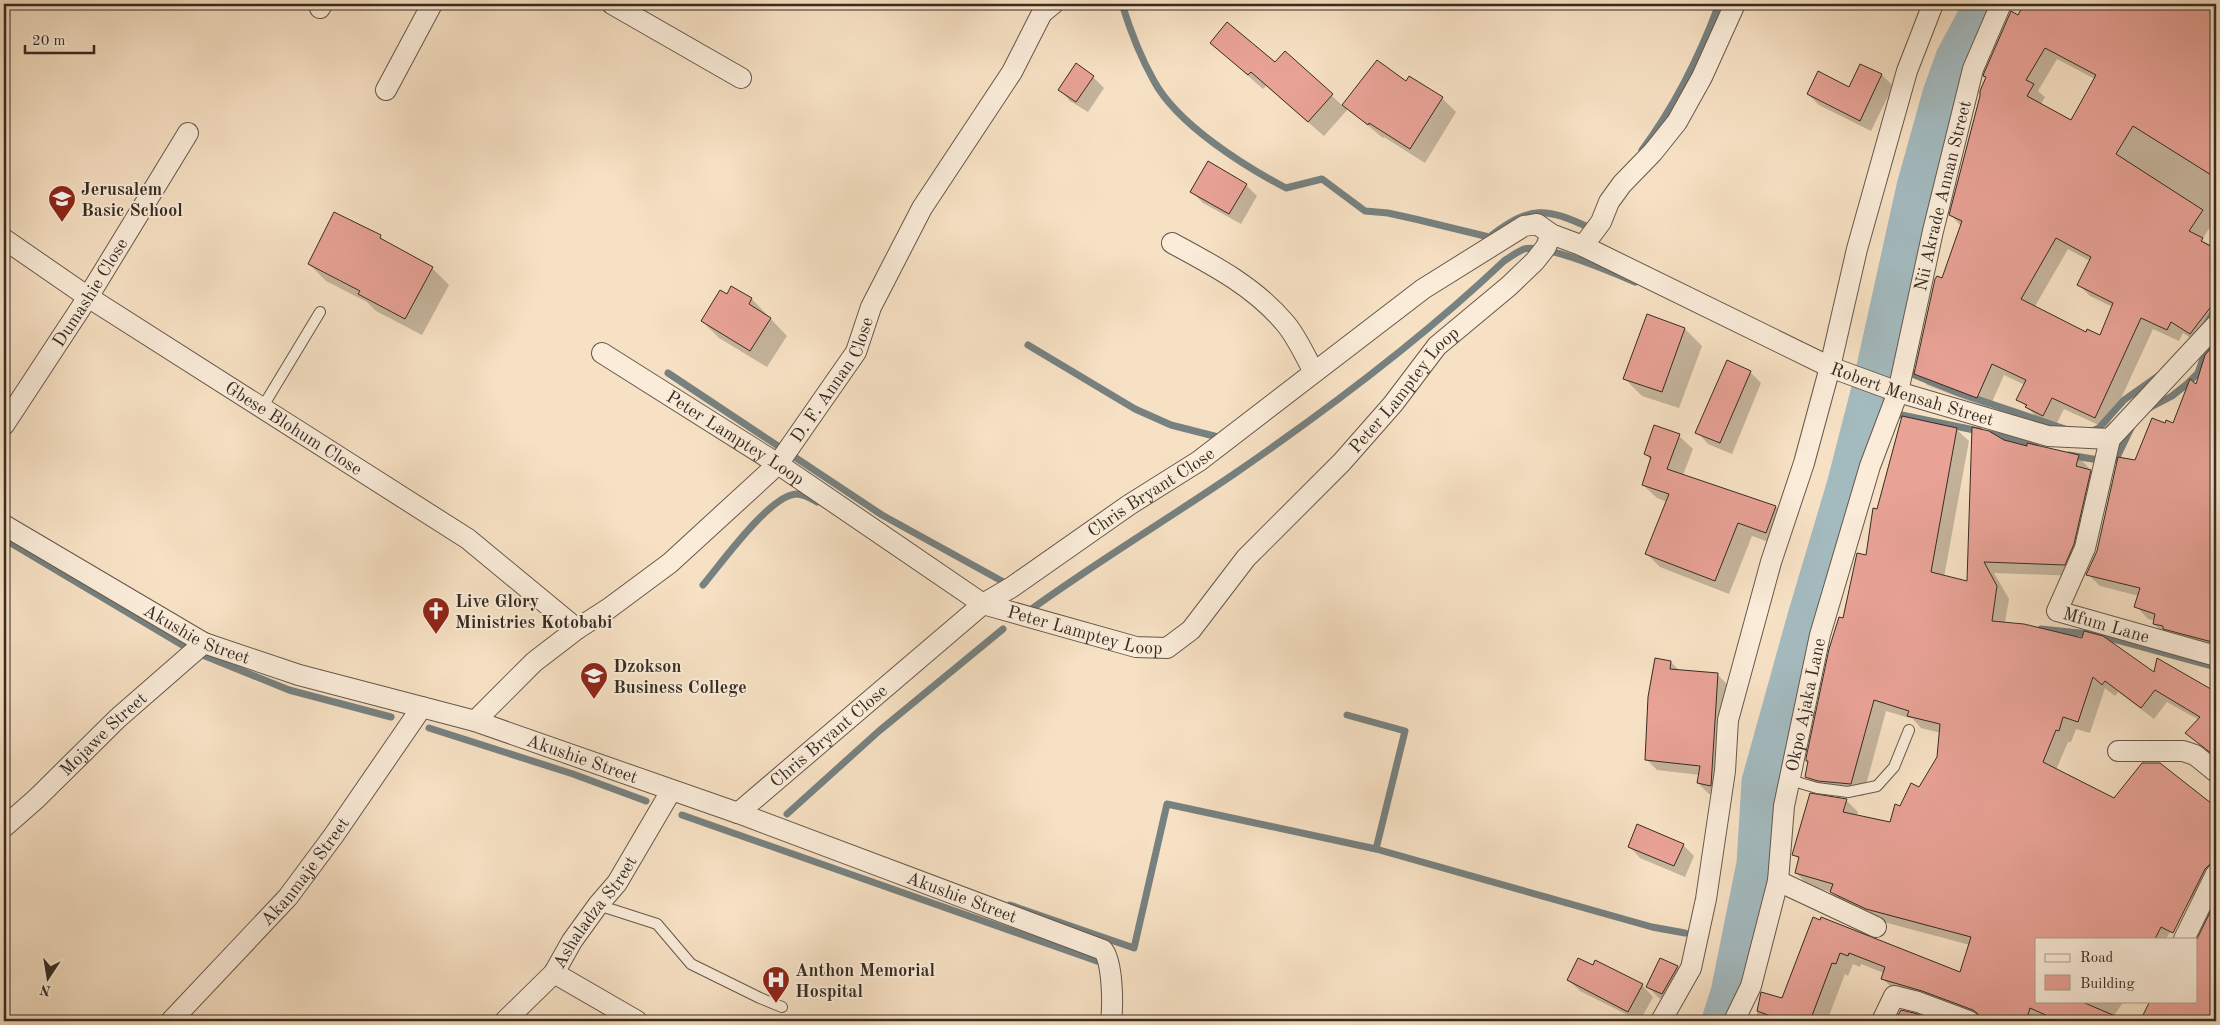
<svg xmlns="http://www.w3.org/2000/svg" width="2220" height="1025" viewBox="0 0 2220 1025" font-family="'Old Standard TT',serif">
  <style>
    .shadow { fill: #0003; fill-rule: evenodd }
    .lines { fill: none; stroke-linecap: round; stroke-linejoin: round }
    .stream { stroke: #778180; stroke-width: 7 }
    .river { stroke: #a3babf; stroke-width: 41 }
    .building { fill: #e8a296; stroke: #362b22; fill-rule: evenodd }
    .lane-casing { stroke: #66584a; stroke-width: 12 }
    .street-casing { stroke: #66584a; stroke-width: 22 }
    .lane { stroke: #faecd9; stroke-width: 10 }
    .street { stroke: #faecd9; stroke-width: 20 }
    .labels { text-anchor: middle; stroke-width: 4; stroke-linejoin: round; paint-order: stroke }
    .poi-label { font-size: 18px; font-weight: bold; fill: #362b22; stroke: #faecd9; text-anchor: start }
    .street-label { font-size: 18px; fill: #362b22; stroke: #faecd9 }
  </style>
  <rect width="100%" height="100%" fill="#f7e1c4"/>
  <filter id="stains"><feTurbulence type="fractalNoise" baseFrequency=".004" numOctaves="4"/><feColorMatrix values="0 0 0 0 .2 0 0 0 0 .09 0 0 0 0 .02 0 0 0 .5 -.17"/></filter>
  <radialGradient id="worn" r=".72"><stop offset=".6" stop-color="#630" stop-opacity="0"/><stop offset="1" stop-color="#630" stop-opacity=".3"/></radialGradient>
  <g class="shadow">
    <path d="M2026,4H2216V217L2202,240L2216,248V327L2202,345L2183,333L2179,341L2153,329L2107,429L2064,409L2055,427L2039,419L2018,399L2025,385L2004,375L1989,409L1927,385L1916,373L1943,280L1961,226L1951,215L1987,78L1985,76ZM2057,59L2095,79L2072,121L2041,104L2045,97L2038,91ZM2068,249L2090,261L2078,284L2090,296L2113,307L2101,337L2086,334L2034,308Z"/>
    <path d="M1211,43L1275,64L1285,53L1343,106L1406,83L1442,98L1456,112L1425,163L1384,137L1383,138L1348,109L1324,136L1266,86L1263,89Z"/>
    <path d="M1861,66L1882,75L1893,86L1871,131L1819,105L1808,94L1850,88Z"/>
    <path d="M1093,77L1104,88L1088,112L1070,101L1059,89Z"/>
    <path d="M1246,185L1257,196L1241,224L1203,203L1192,192Z"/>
    <path d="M380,237L386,242L432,268L449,285L422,335L376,311L367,302L326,281L309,264Z"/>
    <path d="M732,287L752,299L787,336L767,367L719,338L702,321L727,295Z"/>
    <path d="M1685,329L1702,346L1679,408L1642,396L1625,379Z"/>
    <path d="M2216,343V425L2191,423L2197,386L2206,355Z"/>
    <path d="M1750,372L1761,383L1732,454L1708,444L1697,432Z"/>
    <path d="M1956,429L1969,441L1944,577L1968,583L2004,442L2078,456L2102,483L2077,576L1994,573L2009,599L2005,623L2155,674L2216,692V758L2187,733L2199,720L2167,702L2154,719L2118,692L2115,696L2105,688L2090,733L2076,729L2071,742H2068L2056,770L2114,800L2159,764L2216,809V883L2205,906L2190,898L2166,939H2036V1001H2124L2113,1017L2118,1021H1982L1935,1003L1894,990L1882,978L1884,973L1861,964L1860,967L1853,964L1848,976L1845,974L1827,1021H1755L1762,994L1782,1000L1814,919L1961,974L1970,945L1880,921L1844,904L1831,892L1808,885L1796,873L1800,860L1794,854L1846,800L1858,812L1857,816L1891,823L1900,807L1920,789L1938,757L1941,733L1921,728L1913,719L1886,711L1863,796L1832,793L1819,789L1807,777L1809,762L1807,761L1844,620L1867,557L1877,510Z"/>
    <path d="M2147,431L2216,446V651L2166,636L2154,624L2155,621L2148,619L2136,606L2139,596L2100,586L2088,574Z"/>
    <path d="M1679,436L1693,449L1683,475L1776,507L1789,521L1780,546L1752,536L1729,594L1660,567L1646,553L1667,502L1657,498L1643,485L1651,460L1645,454Z"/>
    <path d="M1671,662L1680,671L1717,674L1728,685L1721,796L1709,794L1698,783L1700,775L1657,770L1646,759Z"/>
    <path d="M1683,845L1694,856L1685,877L1640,858L1629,846Z"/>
    <path d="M2216,903V1021H2188L2163,1007L2196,1001V944Z"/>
    <path d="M1660,959L1678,967L1689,978L1674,1005L1659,998L1647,986Z"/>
    <path d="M1594,967L1642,985L1653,997L1640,1021L1580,991L1568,980Z"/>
  </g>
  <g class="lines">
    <g class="stream">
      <path d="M1122,4C1130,30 1141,58 1154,81C1177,124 1244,166 1286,188L1322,179L1365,211L1388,213L1415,219L1489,237"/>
      <path d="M1642,150C1675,106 1700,55 1719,4"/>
      <path d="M1492,235C1531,205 1547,208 1590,228L1592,224"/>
      <path d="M2206,325L2216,308"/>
      <path d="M1028,345L1135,409L1171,425L1222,438"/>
      <path d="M668,373L882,515L1009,585"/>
      <path d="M1876,380L1895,367L1959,393L2065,429"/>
      <path d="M2149,408L2172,396L2187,384L2198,373L2203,359L2216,345"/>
      <path d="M1892,413L1979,431"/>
      <path d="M2090,432L2099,428L2124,400L2158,376"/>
      <path d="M1990,434L2035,446"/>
      <path d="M1858,443L1880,422"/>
      <path d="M2069,455L2110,462L2117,457L2131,428"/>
      <path d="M4,539L189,649"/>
      <path d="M703,585C720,565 770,495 796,494C804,494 810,498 817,502"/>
      <path d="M1026,613C1093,564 1165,521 1234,474C1327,410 1422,339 1504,261C1510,257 1517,252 1524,249C1545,243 1614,273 1635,282"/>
      <path d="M2041,629L2099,635L2216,667"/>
      <path d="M205,656L289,690L391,717"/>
      <path d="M1347,715L1405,731L1376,849L1652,927L1685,933"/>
      <path d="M429,728L573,774L646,801"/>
      <path d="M787,814L879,731L1003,629"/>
      <path d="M682,815L1097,961"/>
      <path d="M1010,905L1134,948L1167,804L1376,849"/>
    </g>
    <path class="river" d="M1722,1021L1731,993L1757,864L1762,782L1808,617L1847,486L1874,381L1917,187L1943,94L1956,58L1985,4"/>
  </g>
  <g class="building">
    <path d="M2024,4H2216V178L2133,126L2116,154L2203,210L2189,231L2203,238L2201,241L2216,249V300L2190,334L2171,322L2167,330L2141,318L2095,418L2052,398L2043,416L2025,407L2027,405L2016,400L2026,380L1992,364L1977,398L1914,374L1935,279L1937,276L1942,278L1962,221L1949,215L1980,96V91L1986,77L1983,76L1984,73L2011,11L2018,15ZM2045,48L2096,75L2071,120L2027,96L2034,84L2026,80ZM2056,238L2091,257L2077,285L2113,303L2100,335L2087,329L2086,332L2021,299Z"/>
    <path d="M1227,22L1275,62L1285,51L1333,94L1308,122L1251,72L1248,75L1210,43Z"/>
    <path d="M1377,60L1406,81L1409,76L1443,97L1410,149L1369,123L1368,125L1342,105Z"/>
    <path d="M1076,63L1094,76L1076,102L1058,90Z"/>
    <path d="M1860,64L1882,74L1860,121L1807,94L1818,71L1849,87Z"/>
    <path d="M1208,161L1247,184L1229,214L1190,192Z"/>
    <path d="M334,212L381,235L380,238L433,267L405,319L358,294L360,291L308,264Z"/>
    <path d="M731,286L752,298L749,304L771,318L750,351L701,321L720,290L727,294Z"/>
    <path d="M1647,314L1685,328L1662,392L1623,379Z"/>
    <path d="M2216,342V643L2163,629V626L2153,624L2155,614L2134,607L2140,588L2086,575L2097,551L2118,457L2135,460L2152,418L2165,423L2166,420L2173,423L2190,379L2196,384L2205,355Z"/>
    <path d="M1727,360L1751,371L1720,443L1695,433Z"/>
    <path d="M1902,416L1957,428L1931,572L1967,581L1972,427L1989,431L2004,440L2027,446V443L2079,455L2076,466L2091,470L2074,544L2065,565L1984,562L1997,586L1992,621L2024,624L2082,638L2084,631L2103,636L2154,672L2157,658L2216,692V757L2185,733L2200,717L2155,690L2141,708L2105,681L2102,685L2093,677L2078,722L2063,717L2059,731L2056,730L2043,762L2114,798L2142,763H2160L2216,807V862L2210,864L2205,869L2173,933L2161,927L2155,939H2036V1001H2080L2127,1021H2059L2030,1008L2026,1021H1981L1978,1014L1973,1010L1922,991L1881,979L1885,967L1849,953L1848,956L1840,953L1836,964L1832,963L1810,1021H1784L1757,1011L1761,992L1782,998L1813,917L1820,920L1821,917L1960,972L1971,937L1866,909L1830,892L1833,884L1795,873L1799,857L1792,855L1810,793L1847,799L1843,812L1890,822L1895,804L1900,806L1911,783L1919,787L1937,757L1940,724L1907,716L1909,711L1874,700L1851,784L1818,781L1805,777L1808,761H1806V758L1829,649L1839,617L1843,618L1857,553L1866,555L1873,508L1877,509Z"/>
    <path d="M1654,425L1680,434L1667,469L1776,506L1766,533L1738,523L1715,581L1645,554L1669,494L1642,485L1651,457L1644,454Z"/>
    <path d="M1655,658L1671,661L1670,669L1718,673L1711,786L1697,783L1700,766L1645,760L1648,697Z"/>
    <path d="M1637,824L1684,844L1674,866L1628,847Z"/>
    <path d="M2216,900V1021H2140L2150,1001H2196V941Z"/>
    <path d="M1578,958L1593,965L1595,960L1643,984L1628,1012L1567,980Z"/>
    <path d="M1660,958L1678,966L1662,994L1646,987Z"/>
    <path d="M1901,1010L1914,1013L1936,1021H1895Z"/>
  </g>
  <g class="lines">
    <defs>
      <g id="lane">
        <path d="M262,408L320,312"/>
        <path d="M1790,780L1817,788L1848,792L1877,786L1894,767L1909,730"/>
        <path d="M598,905L657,924L691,964L760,998L782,1007"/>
      </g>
      <g id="street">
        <path d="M612,4L741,78"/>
        <path d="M320,8L322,4"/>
        <path d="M386,90L432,4"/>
        <path id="s1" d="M4,239L88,297L468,539L577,629"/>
        <path d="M1172,243C1213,265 1255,287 1285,323C1297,337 1305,356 1314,372"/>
        <path d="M1583,246L1601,222L1609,202L1622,184L1653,152L1677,122L1702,77L1735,4"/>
        <path id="s2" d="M602,353L778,464L983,604L1136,647L1167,648L1191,630L1246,558L1342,462L1393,404L1437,346L1509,286L1535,261L1546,247L1551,234"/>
        <path id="s3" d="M4,425L88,297L188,133"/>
        <path id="s4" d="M2110,439L2085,548L2057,611L2216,656"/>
        <path id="s5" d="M4,525L204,643L299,675L475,721L738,813L1103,950C1113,963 1113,1005 1111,1021"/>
        <path id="s6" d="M475,721L534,662L577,629L608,609L670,563L778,464L856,352L871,307L922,208L1012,72L1042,13L1053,4"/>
        <path d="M2118,751H2183L2195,755L2216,772"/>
        <path id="s7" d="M738,813L983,604L1012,587L1129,505L1199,461L1423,289L1524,226L1537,224L1551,234L1583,246L1830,367L1898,392L2048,436L2110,439L2216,325"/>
        <path id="s8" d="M4,827L36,799L118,718L204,643"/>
        <path d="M1778,881L1876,927"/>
        <path d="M2184,939L2216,874"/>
        <path d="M554,973L637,1021"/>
        <path id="s9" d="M171,1021L288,897L334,835L422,707"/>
        <path id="s10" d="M505,1021L554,973L572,941L598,905L617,883L671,791"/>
        <path d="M1661,1021L1691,968L1706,899L1725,771L1728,720L1771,562L1804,463L1830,367L1857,249L1907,71L1933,4"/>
        <path id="s11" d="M1734,1021L1751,986L1778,881L1784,806L1820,635L1870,466L1898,392L1933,231L1973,69L2001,4"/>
        <path d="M1882,1021L1894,996L1918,1002L1969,1021"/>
      </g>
    </defs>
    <use href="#lane" class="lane-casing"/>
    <use href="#street" class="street-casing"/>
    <use href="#lane" class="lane"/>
    <use href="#street" class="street"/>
  </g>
  <defs>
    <symbol id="school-pin" viewBox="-11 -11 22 30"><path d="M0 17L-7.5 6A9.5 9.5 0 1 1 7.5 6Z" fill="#8f2418" stroke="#faecd9"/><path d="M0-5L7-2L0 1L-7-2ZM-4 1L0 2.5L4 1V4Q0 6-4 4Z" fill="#fff"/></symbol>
    <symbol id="church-pin" viewBox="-11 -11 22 30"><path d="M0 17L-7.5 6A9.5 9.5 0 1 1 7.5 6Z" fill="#8f2418" stroke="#faecd9"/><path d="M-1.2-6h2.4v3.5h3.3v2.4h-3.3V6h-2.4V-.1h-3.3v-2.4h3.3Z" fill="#fff"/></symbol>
    <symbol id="hospital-pin" viewBox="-11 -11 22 30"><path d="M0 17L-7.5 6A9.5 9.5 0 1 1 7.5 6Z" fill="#8f2418" stroke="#faecd9"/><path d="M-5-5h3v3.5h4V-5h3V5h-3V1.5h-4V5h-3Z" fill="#fff"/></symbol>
  </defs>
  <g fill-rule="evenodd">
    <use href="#school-pin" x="46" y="183" width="32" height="43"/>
    <use href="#church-pin" x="420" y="595" width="32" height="43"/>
    <use href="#school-pin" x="578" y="660" width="32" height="43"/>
    <use href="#hospital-pin" x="760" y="964" width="32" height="43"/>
  </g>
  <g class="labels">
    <g class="poi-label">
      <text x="81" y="195">Jerusalem<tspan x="81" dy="21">Basic School</tspan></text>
      <text x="455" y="607">Live Glory<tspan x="455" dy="21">Ministries Kotobabi</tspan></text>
      <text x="613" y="672">Dzokson<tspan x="613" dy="21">Business College</tspan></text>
      <text x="795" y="976">Anthon Memorial<tspan x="795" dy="21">Hospital</tspan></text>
    </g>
    <g class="street-label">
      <text dy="6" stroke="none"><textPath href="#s11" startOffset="854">Nii Akrade Annan Street</textPath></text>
      <text dy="6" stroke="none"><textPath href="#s3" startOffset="158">Dumashie Close</textPath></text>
      <text dy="6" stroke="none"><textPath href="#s6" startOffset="499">D. F. Annan Close</textPath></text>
      <text dy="6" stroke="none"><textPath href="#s2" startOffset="998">Peter Lamptey Loop</textPath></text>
      <text dy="6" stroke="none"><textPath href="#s7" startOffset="1409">Robert Mensah Street</textPath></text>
      <text dy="6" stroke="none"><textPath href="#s1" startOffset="346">Gbese Blohum Close</textPath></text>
      <text dy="6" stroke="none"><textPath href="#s2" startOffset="158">Peter Lamptey Loop</textPath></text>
      <text dy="6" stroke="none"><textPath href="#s7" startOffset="524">Chris Bryant Close</textPath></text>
      <text dy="6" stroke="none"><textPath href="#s4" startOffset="232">Mfum Lane</textPath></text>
      <text dy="6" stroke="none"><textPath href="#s2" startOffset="562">Peter Lamptey Loop</textPath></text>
      <text dy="6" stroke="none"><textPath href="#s5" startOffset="222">Akushie Street</textPath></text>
      <text dy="6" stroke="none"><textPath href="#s11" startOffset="326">Okpo Ajaka Lane</textPath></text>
      <text dy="6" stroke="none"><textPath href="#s8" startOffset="136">Mojawe Street</textPath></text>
      <text dy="6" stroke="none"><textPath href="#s7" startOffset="119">Chris Bryant Close</textPath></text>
      <text dy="6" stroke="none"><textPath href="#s5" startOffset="628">Akushie Street</textPath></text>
      <text dy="6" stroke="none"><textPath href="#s9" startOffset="201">Akanmaje Street</textPath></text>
      <text dy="6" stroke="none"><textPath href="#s5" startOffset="1032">Akushie Street</textPath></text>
      <text dy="6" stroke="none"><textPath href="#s10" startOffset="142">Ashaladza Street</textPath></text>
    </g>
  </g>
  <rect width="2220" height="1025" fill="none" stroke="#f7e1c4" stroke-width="20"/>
  <rect x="5" y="5" width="2210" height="1015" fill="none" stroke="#362b22" stroke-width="2.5"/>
  <rect x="10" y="10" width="2200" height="1005" fill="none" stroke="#362b22"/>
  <rect x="2035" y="938" width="162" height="65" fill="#faecd9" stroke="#ac9f90"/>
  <rect x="2045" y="954" width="25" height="8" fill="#faecd9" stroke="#ac9f90"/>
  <text x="2080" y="962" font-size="15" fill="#362b22">Road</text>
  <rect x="2045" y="975" width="25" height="15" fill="#e8a296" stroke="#ac9f90"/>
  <text x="2080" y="988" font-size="15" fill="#362b22">Building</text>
  <g transform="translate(48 978) rotate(192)" stroke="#faecd9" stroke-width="4" paint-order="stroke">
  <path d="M0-4L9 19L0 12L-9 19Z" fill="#362b22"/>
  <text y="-8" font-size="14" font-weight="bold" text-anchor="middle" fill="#362b22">N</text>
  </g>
  <path d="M25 45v8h69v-8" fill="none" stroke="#362b22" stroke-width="2.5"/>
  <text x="32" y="45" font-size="15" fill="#362b22" stroke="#faecd9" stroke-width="4" paint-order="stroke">20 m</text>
  <rect width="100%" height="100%" filter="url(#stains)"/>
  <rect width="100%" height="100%" fill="url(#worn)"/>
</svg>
